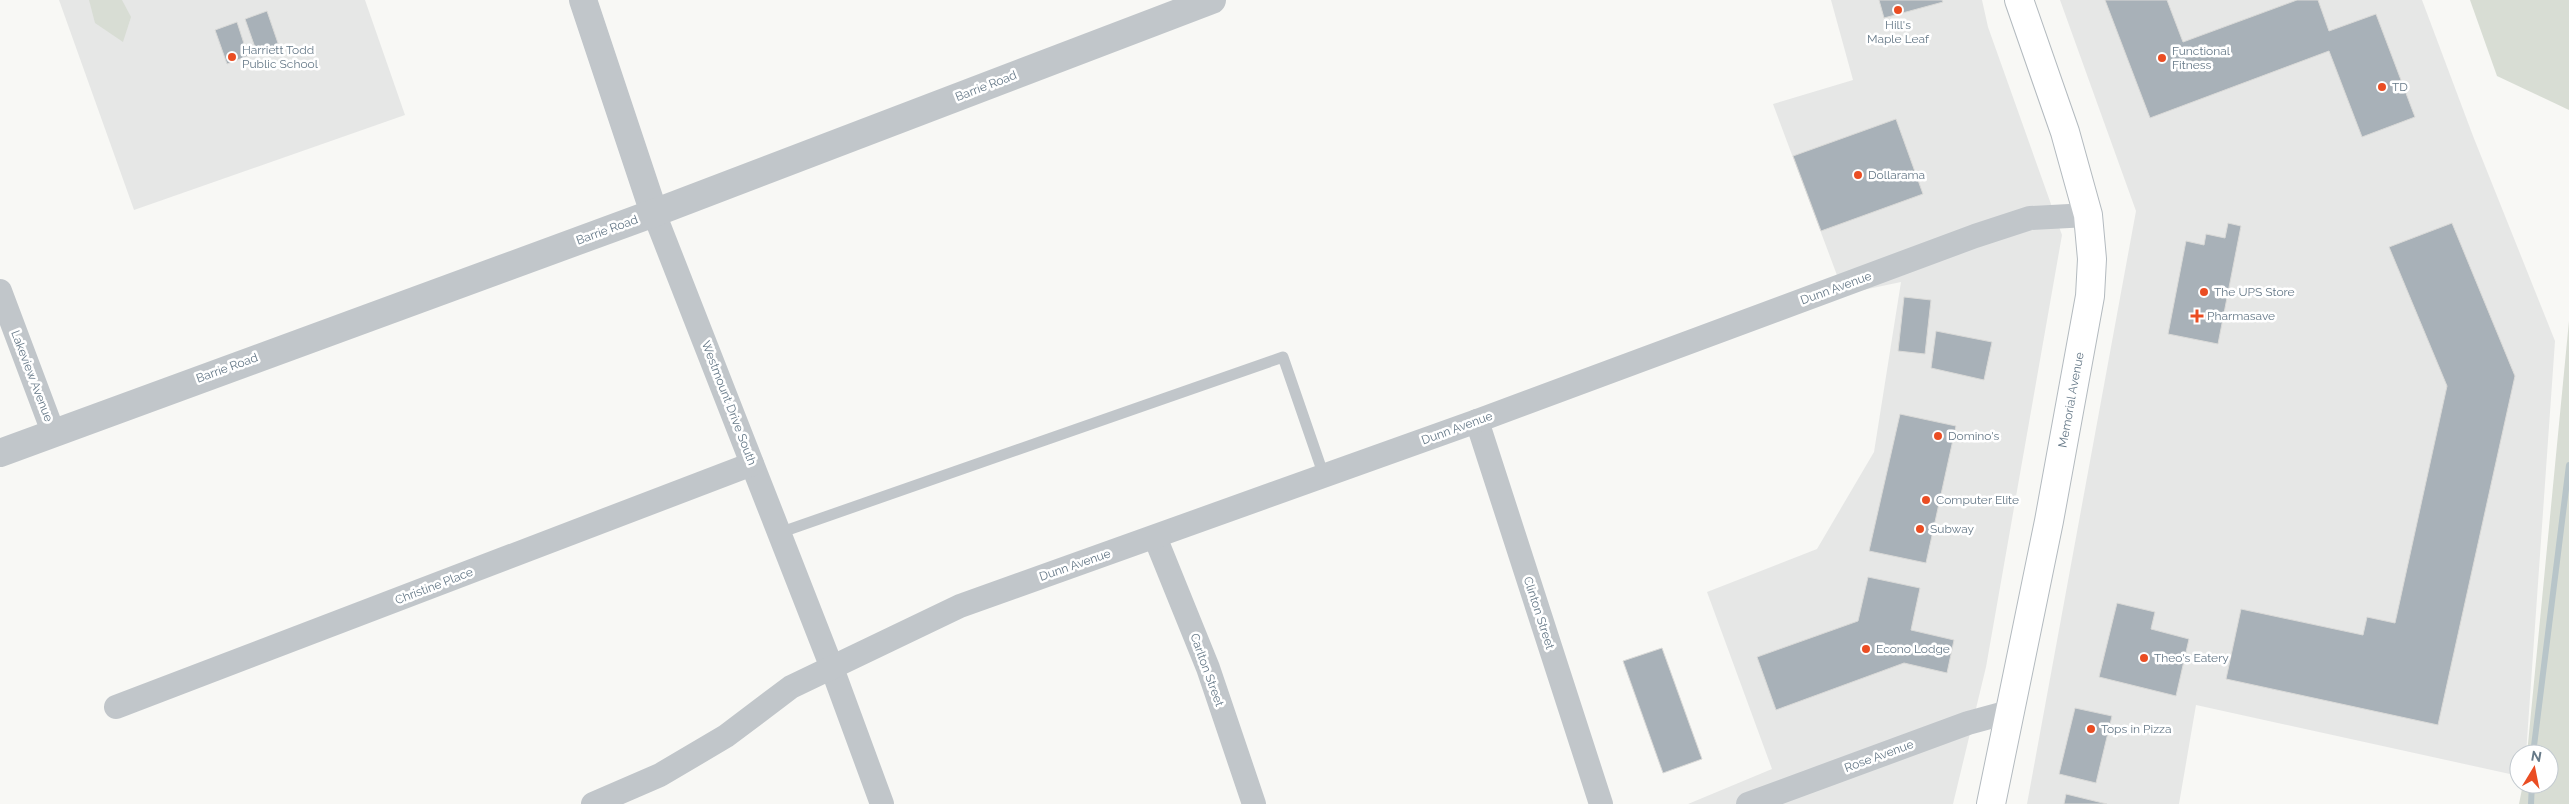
<svg xmlns="http://www.w3.org/2000/svg" width="2569" height="804" viewBox="0 0 2569 804" font-family="Raleway,sans-serif">
  <style>
    .built { fill: #e6e7e6 }
    .green { fill: #d8ddd4 }
    .lines { fill: none; stroke-linecap: round; stroke-linejoin: round }
    .stream { stroke: #b8c5c9; stroke-width: 6 }
    .building { fill: #a8b1b8; stroke: #dadad8 }
    .secondary-casing { stroke: #b3babf; stroke-width: 30 }
    .service { stroke: #c1c6ca; stroke-width: 11 }
    .minor { stroke: #c1c6ca; stroke-width: 24 }
    .tertiary { stroke: #c1c6ca; stroke-width: 28 }
    .secondary { stroke: #fff; stroke-width: 28 }
    .poi-dot { fill: #ea4d23; stroke: #fff; stroke-width: 2 }
    .labels { text-anchor: middle; stroke-width: 5; stroke-linejoin: round; paint-order: stroke }
    .poi-label { font-size: 12px; fill: #667988; stroke: #fff; text-anchor: start }
    .street-label { font-size: 12px; fill: #667988; stroke: #fff }
  </style>
  <rect width="100%" height="100%" fill="#f8f8f5"/>
  <g class="built">
    <path d="M59,0H365L405,115L134,210Z"/>
    <path d="M1831,0H1982L1988,27L2062,235L1986,667L1953,804H1688L1772,769L1707,592L1817,549L1874,452L1901,282L1844,294L1773,104L1853,80Z"/>
    <path d="M2060,0H2422L2473,136L2555,341L2526,754H2519V776L2196,705L2179,804H2027L2136,211Z"/>
  </g>
  <g class="green">
    <path d="M89,0H122L131,17L123,42L95,23Z"/>
    <path d="M2470,0H2569V110L2497,76Z"/>
    <path d="M2569,321V804H2519L2523,784H2549V754H2527Z"/>
  </g>
  <g class="lines">
    <g class="stream">
      <path d="M2533,754L2569,465"/>
      <path d="M2531,804L2532,784"/>
    </g>
  </g>
  <g class="building">
    <path d="M1879,0H1942L1943,2L1884,18Z"/>
    <path d="M2105,0H2167L2183,42L2297,0H2318L2329,31L2376,14L2415,117L2362,137L2329,51L2150,118Z"/>
    <path d="M267,11L280,49L258,56L245,19Z"/>
    <path d="M237,22L248,56L227,64L215,30Z"/>
    <path d="M1896,119L1923,194L1821,231L1793,156Z"/>
    <path d="M2228,223L2241,226L2218,344L2168,334L2186,241L2204,245L2206,234L2225,238Z"/>
    <path d="M2452,223L2515,376L2438,725L2226,679L2241,609L2363,635L2367,617L2395,623L2447,386L2389,247Z"/>
    <path d="M1904,297L1931,300L1925,354L1898,351Z"/>
    <path d="M1936,331L1992,342L1984,380L1931,368Z"/>
    <path d="M1900,414L1956,426L1926,563L1869,551Z"/>
    <path d="M1868,577L1920,588L1911,630L1954,640L1947,673L1904,663L1776,710L1757,657L1858,621Z"/>
    <path d="M2117,603L2155,612L2151,629L2189,639L2176,696L2099,677Z"/>
    <path d="M1662,648L1702,759L1663,773L1623,661Z"/>
    <path d="M2075,708L2112,716L2096,783L2059,774Z"/>
    <path d="M2066,794L2107,804H2064Z"/>
  </g>
  <g class="lines">
    <defs>
      <g id="secondary">
        <path id="s1" d="M1991,804L2049,521L2090,296L2092,259L2088,215L2065,132L2019,0"/>
      </g>
    </defs>
    <use href="#secondary" class="secondary-casing"/>
    <path class="service" d="M779,533L1283,357L1324,476"/>
    <g class="minor">
      <path d="M654,213L832,668L882,804"/>
      <path d="M0,291L53,432"/>
      <path d="M1477,421L1601,804"/>
      <path d="M1155,537L1208,668L1254,804"/>
      <path d="M116,707L752,464"/>
      <path d="M593,804L660,775L726,736L791,687L960,606L1477,421L1975,236L2030,218L2088,215"/>
      <path d="M1748,804L1968,723L2012,711"/>
    </g>
    <g class="tertiary">
      <path d="M583,0L654,213"/>
      <path d="M0,453L654,213L1212,0"/>
    </g>
    <use href="#secondary" class="secondary"/>
  </g>
  <g class="poi-dot">
    <circle cx="1898" cy="10" r="5"/>
    <circle cx="232" cy="57" r="5"/>
    <circle cx="2162" cy="58" r="5"/>
    <circle cx="2382" cy="87" r="5"/>
    <circle cx="1858" cy="175" r="5"/>
    <circle cx="2204" cy="292" r="5"/>
    <path d="M2194.5 308.5h5v5h5v5h-5v5h-5v-5h-5v-5h5z"/>
    <circle cx="1938" cy="436" r="5"/>
    <circle cx="1926" cy="500" r="5"/>
    <circle cx="1920" cy="529" r="5"/>
    <circle cx="1866" cy="649" r="5"/>
    <circle cx="2144" cy="658" r="5"/>
    <circle cx="2091" cy="729" r="5"/>
  </g>
  <g class="labels">
    <g class="poi-label">
      <text x="1898" y="29" text-anchor="middle">Hill's<tspan x="1898" dy="14">Maple Leaf</tspan></text>
      <text x="242" y="54">Harriett Todd<tspan x="242" dy="14">Public School</tspan></text>
      <text x="2172" y="55">Functional<tspan x="2172" dy="14">Fitness</tspan></text>
      <text x="2392" y="91">TD</text>
      <text x="1868" y="179">Dollarama</text>
      <text x="2214" y="296">The UPS Store</text>
      <text x="2207" y="320">Pharmasave</text>
      <text x="1948" y="440">Domino's</text>
      <text x="1936" y="504">Computer Elite</text>
      <text x="1930" y="533">Subway</text>
      <text x="1876" y="653">Econo Lodge</text>
      <text x="2154" y="662">Theo's Eatery</text>
      <text x="2101" y="733">Tops in Pizza</text>
    </g>
    <g class="street-label">
      <text transform="translate(986 86) rotate(-21)" y="4">Barrie Road</text>
      <text transform="translate(607 230) rotate(-20)" y="4">Barrie Road</text>
      <text transform="translate(1836 288) rotate(-20)" y="4">Dunn Avenue</text>
      <text transform="translate(227 368) rotate(-20)" y="4">Barrie Road</text>
      <text transform="translate(32 376) rotate(69)" y="4">Lakeview Avenue</text>
      <text dy="4" stroke="none"><textPath href="#s1" startOffset="412">Memorial Avenue</textPath></text>
      <text transform="translate(729 403) rotate(69)" y="4">Westmount Drive South</text>
      <text transform="translate(1457 428) rotate(-20)" y="4">Dunn Avenue</text>
      <text transform="translate(1075 565) rotate(-19)" y="4">Dunn Avenue</text>
      <text transform="translate(434 586) rotate(-21)" y="4">Christine Place</text>
      <text transform="translate(1539 613) rotate(72)" y="4">Clinton Street</text>
      <text transform="translate(1207 670) rotate(70)" y="4">Carlton Street</text>
      <text transform="translate(1879 756) rotate(-20)" y="4">Rose Avenue</text>
    </g>
  </g>
  <g transform="translate(2534 769) rotate(10)"><circle r="24" fill="#ffffff" stroke="#c2c9cf"/>
  <path d="M0-4L9 19L0 12L-9 19Z" fill="#ea4d23"/>
  <text y="-8" font-size="14" font-weight="bold" text-anchor="middle" fill="#667988">N</text>
  </g>
</svg>
